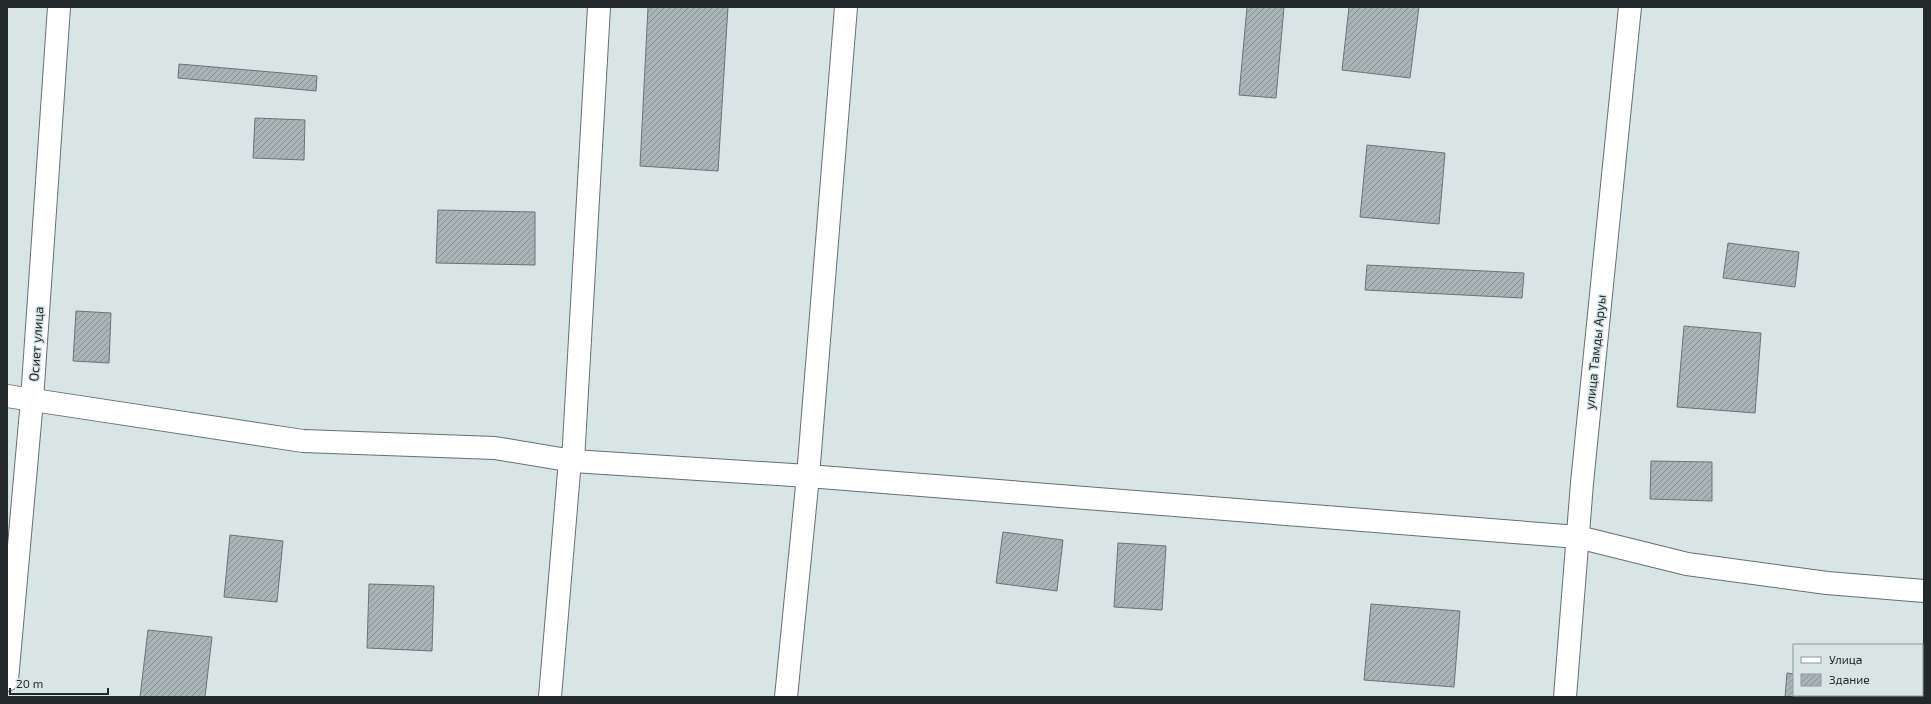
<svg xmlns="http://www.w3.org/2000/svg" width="1931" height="704" viewBox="0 0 1931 704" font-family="'Exo 2',sans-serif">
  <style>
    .building { fill: url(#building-hatch); stroke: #697477 }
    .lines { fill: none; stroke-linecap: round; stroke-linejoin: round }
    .minor-casing { stroke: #657070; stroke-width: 24 }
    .minor { stroke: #fff; stroke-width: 22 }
    .labels { text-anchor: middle; stroke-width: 3; stroke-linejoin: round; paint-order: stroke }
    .street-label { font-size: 13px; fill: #232828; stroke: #d8e5e5 }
  </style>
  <defs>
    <pattern id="building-hatch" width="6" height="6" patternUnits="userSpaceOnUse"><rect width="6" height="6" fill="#a8b4b7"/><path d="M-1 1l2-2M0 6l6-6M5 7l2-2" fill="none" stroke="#889295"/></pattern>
  </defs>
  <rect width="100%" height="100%" fill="#d8e5e5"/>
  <g class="building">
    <path d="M648,7H728L718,171L640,166Z"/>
    <path d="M1247,7H1284L1276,98L1239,95Z"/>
    <path d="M1349,7H1419L1410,78L1342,70Z"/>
    <path d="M179,64L317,76L316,91L178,78Z"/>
    <path d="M255,118L305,120L304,160L253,158Z"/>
    <path d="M1367,145L1445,153L1439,224L1360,217Z"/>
    <path d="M438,210L535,212V265L436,263Z"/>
    <path d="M1728,243L1799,252L1795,287L1723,278Z"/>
    <path d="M1367,265L1524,273L1522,298L1365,290Z"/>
    <path d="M76,311L111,313L109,363L73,361Z"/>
    <path d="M1684,326L1761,333L1755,413L1677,407Z"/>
    <path d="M1651,461L1712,462V501L1650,499Z"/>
    <path d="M1003,532L1063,540L1057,591L996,583Z"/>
    <path d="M230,535L283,541L277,602L224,597Z"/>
    <path d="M1118,543L1166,546L1162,610L1114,607Z"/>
    <path d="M369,584L434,586L432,651L367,648Z"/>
    <path d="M1371,604L1460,611L1454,687L1364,680Z"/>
    <path d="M148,630L212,637L205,697H140Z"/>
    <path d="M1787,673L1794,674V695H1860V697H1785Z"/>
  </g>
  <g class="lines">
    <defs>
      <g id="minor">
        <path d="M7,396L303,441L495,448L573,461L808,476L1578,537L1687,564L1827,583L1924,591"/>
        <path d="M573,461L599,7"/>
        <path d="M7,680L32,400L59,7"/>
        <path d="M550,697L570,460"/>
        <path d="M786,697L808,476L846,7"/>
        <path d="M1565,697L1582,483L1630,7"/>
      </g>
    </defs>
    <use href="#minor" class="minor-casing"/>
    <use href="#minor" class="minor"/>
  </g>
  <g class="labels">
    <g class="street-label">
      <text transform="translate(36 344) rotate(-86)" y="5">Осиет улица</text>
      <text transform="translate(1595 352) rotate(-84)" y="5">улица Тамды Аруы</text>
    </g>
  </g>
  <rect width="1931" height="704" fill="none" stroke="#232828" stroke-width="16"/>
  <rect x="1793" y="644" width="130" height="52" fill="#d8e5e5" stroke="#909999"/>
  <rect x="1801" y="657" width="20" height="6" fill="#ffffff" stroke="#909999"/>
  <text x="1829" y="664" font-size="12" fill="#232828">Улица</text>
  <rect x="1801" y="674" width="20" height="12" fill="url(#building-hatch)" stroke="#909999"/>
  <text x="1829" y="684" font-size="12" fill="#232828">Здание</text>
  <path d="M10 688v6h98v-6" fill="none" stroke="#232828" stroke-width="2"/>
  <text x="16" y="688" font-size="12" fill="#232828" stroke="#d8e5e5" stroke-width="3" paint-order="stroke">20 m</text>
</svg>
